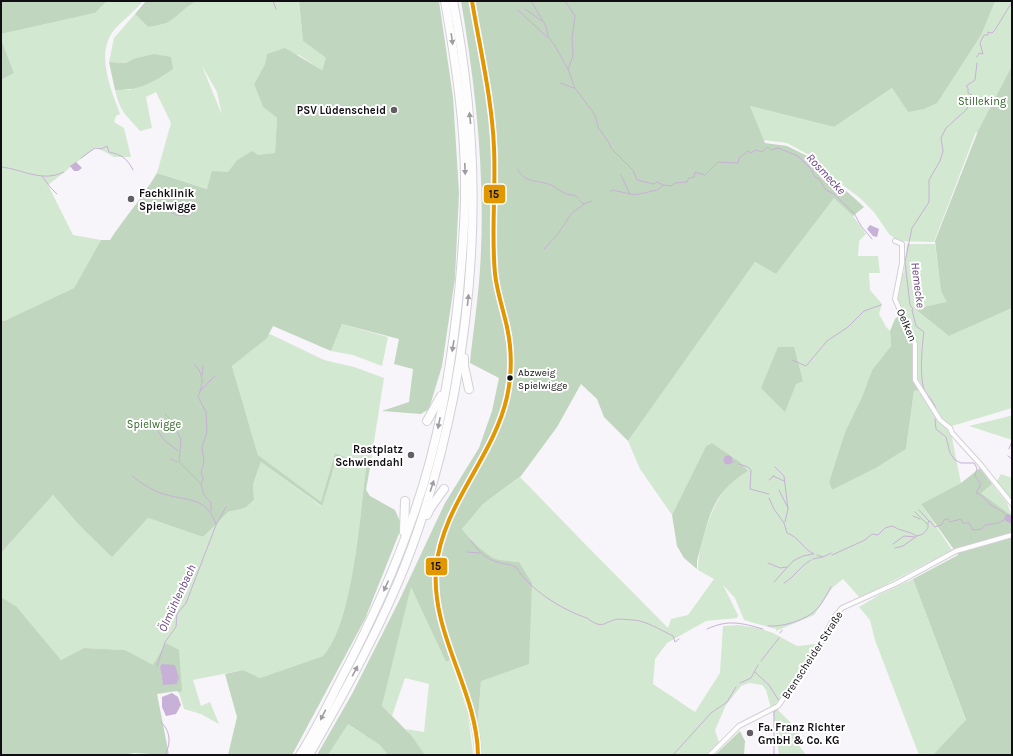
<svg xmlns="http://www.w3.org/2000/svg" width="1013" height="756" viewBox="0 0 1013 756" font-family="Karla,sans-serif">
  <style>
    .green { fill: #d3e8d0; fill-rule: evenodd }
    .forest { fill: #c1d6be; fill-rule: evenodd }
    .water { fill: #c7b1d6 }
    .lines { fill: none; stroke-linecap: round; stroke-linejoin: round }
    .stream { stroke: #c7b1d6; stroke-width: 1 }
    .river { stroke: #c7b1d6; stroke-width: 7 }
    .street-casing { stroke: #d3d0d6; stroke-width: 6 }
    .secondary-casing { stroke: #d3d0d6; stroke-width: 8 }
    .highway-casing { stroke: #d3d0d6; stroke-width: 10 }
    .street { stroke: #fefdfe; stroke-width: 4 }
    .secondary { stroke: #fefdfe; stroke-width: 6 }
    .highway { stroke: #fefdfe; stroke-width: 8 }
    .bus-1-casing { stroke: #fff; stroke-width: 7 }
    .bus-1 { stroke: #e09702; stroke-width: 4 }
    .oneway { fill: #9f9da0 }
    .poi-dot { fill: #625e64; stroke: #fff; stroke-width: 1.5 }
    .bus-dot { fill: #110e13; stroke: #fff; stroke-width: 1.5 }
    .labels { text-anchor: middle; stroke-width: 4; stroke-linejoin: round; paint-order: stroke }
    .bus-label { font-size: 10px; fill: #110e13; stroke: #fff; text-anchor: start }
    .park-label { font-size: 11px; fill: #316627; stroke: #fff }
    .poi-label { font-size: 11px; font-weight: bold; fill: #110e13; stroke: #fff; text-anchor: end }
    .street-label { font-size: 11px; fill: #110e13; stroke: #fff }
    .water-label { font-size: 12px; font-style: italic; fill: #6b4282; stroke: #fff }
    .line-badge { stroke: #fff; stroke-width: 1.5 }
    .pale-badge-label { font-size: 11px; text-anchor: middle; font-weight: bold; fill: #111 }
  </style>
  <rect width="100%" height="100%" fill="#f7f4fa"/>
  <g class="green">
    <path d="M107,1H143C134,12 123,20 114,30C95,54 111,89 120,114L116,116L114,122L124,128L131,157H114L96,147L48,185L73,235L101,240L74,288L4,321L1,320V80L14,73L1,39V34L95,13Z"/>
    <path d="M198,1H299L303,41L326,58L322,70L299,55L267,54L265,64L254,84L263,107L277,118L275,153L236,161L228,172L208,189L157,173L171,123L156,92L146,97L152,128L140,131C125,113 121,114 115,90H131L133,59L126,63L109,62L114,38L135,14L148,27C154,26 162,25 167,23C179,16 185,6 198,1ZM202,66L217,92L222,115Z"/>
    <path d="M987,1H1012V157L976,132L934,242L898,241L889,234L874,212L860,198L828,174L811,156L787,143L763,140L750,106L834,127L892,88L908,112Z"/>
    <path d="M834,197L853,216L866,234L859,241L858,256H878L880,273H869L870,290L882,304L879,314L886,327L890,331L891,346L872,370L862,397L845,432L829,482L832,490L876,468L906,449L914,391L919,390L939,421L951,433L961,483L921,504L952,550L860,598L843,579L832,588L814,615L776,631V629L744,620L735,598L723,585L738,615L737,618L706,621L667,643L655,659L653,684L695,712L720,673L723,626L738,625L758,628L773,633L797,646L816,644L779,700L771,708L766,690L762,685L749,683L741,686L726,705L715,730L719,743L708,755H478L475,720H478L481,681L519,562C512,561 503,561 496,559C483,554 471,539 462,529L483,504L520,477L584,543L668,628L671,619L688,615L714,579L698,570C698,542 714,497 734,479C738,476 744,474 748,471L740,462L712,443L706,446L672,515L640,469L628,441L755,262L776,274Z"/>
    <path d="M907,244H935L941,290L948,303L916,310L949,336L1012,308V408L952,426L945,424L916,383L896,298L902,273H904Z"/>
    <path d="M342,324L388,337L382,366L353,355L331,351Z"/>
    <path d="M270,334L324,360L354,367L384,378L370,467L335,453L321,503L258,455L232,366Z"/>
    <path d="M1010,416H1012V440L969,426Z"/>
    <path d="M337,457L366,468C360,514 353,623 323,656L260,678L243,670L193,680L201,706L210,702L219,724L201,714L184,709L179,693L182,691L153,666L125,650L84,648L61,660L16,606L1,597V553L53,495L79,525L112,556L148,518L203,537L233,504L219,521L228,512L245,508L254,500L253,484L261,462L321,506Z"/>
    <path d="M1001,474L1012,478V502L996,483Z"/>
    <path d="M992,484L1007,503L1012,516L980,492Z"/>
    <path d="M913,579L966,721L933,755H919L875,640L870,620L859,607L881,594Z"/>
    <path d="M411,586L446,662L450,660L468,714L473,755H425L406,729L424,732L429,684L405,678L392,716L382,706Z"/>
    <path d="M777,709L800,732L796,741L806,755H779L773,712Z"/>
    <path d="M348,723C360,735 380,739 388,755H328Z"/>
  </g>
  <g class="forest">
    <path d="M1,1H107L95,13L1,34Z"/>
    <path d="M146,1H198C185,6 179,16 167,23C161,25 154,26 148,27L135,14Z"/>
    <path d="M299,1H439L453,97L459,193L455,278L442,366L429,409L421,414L382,411L409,402L413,369L394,364L399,339L342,324L331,351L273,326L267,338L232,366L258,455L321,502L335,453L370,467L366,490L370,496L395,510L402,526L365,619L292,755H228L237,717L225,674L243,670L260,678L323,656C353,623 360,514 366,468L337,457L322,506L261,462L253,484L254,500L245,508L228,512L203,537L148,518L112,557L79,525L53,495L1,553V320L4,321L74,288L101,240H110C125,217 143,197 157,173L207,189L212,171L228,172L236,161L252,151L258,155L275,153L277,118L263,107L254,84L265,64L267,54L285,48L322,70L326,58L303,41Z"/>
    <path d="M461,1H995L981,35L937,103L924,109L908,112L892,88L834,127L750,106L765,143L787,146L809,157L864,207L853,216L834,198L776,274L755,262L628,441L604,417L597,399L581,384L557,427L521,476L483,504L462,529C470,539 484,554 496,559C503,561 512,561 519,562L532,583L529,664L481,681L478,720H475L452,659L446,662L411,587L382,706L411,735L425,755H388L380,745L348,724L328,755H317L352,694L399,601L445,503L479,448L492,411L499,378L470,363C473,332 478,301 480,269C486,180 476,89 461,1Z"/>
    <path d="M1,39L14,73L1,80Z"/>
    <path d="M154,54L171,57L173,69C152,83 141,90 115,90L109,62L126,63L133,59Z"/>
    <path d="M1012,66V308L949,336L915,309L947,302L941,291L935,241L978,131Z"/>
    <path d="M900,314L914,345L913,381L919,390L914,391L906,449L876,468L832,490L829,482L845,432L862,397L872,370L891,346L890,331L895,319Z"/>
    <path d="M778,347H794L803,381L796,384L785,412L761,388Z"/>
    <path d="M712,443L740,462L748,471C710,493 708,522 697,561V569L684,558L677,546L672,515L706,446Z"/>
    <path d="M980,468L992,484L981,493L1012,516V755H933L966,720L913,579L958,555L921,504L961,483Z"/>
    <path d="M1,597L16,606L61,660L84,648L125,650L153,665L166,643L179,650L182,691L179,693L177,691L157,694L169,755L134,753L122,755H1ZM175,665L178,683L163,684L160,667Z"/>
    <path d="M740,731L745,741L744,755H715Z"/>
  </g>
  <g class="water">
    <path d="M76,162L82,168L78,171H74L70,166Z"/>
    <path d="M870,225L879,229L877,237L873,236L867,229Z"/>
    <circle cx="728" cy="460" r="4.5"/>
    <path d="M162,664L175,665L179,678L177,684L163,685L160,667Z"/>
    <path d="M172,693L178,697L181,705L176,714L166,716L162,707V697Z"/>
  </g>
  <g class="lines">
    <g class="stream">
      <path d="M273,1L276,9"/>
      <path d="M531,1L546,26L548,37C555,43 562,60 568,69"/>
      <path d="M565,1L575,16L572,39L573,56L568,69L575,88L595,115L598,127L609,143L611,148L633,170L637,180L654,184L657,182L663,185"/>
      <path d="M525,9L542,21"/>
      <path d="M518,10L547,37"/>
      <path d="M977,57L979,53L983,54L980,43L984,35H988V32L992,33L995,30L1012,2"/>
      <path d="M560,83L574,88"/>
      <path d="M81,158L95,148L101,149L107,146L109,152C122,155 127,158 133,170"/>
      <path d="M1,167C22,169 42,183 64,172"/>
      <path d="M517,169C527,184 534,179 548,184C558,187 562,195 574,195L578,198"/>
      <path d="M621,175L630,194"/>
      <path d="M42,176L50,187L57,194"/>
      <path d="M148,188L155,193V202L176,215L186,216"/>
      <path d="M610,192L612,190L635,195L657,190L664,185L671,186L675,183L687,182L689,178L694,177L695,172L705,175L718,162L738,163L739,158L748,151L751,153L756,150L762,152L768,147L771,150L778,148L798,156L811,169L815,177L819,179L826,190L834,194L854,213L861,226L872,239"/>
      <path d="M580,201L584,204L592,201"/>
      <path d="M544,249L558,234L571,214L584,204"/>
      <path d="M792,360L806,366L827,341L848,327L864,311L881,305"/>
      <path d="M194,364C205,375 203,384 198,397L206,412L207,432L202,447L204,462L201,472L203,479L201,484L204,495L211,503V511"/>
      <path d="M202,375L203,366"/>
      <path d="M201,390L215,376"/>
      <path d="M936,410C935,402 929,398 925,391C919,381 922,345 924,332L916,326L912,310L913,309L910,305L905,262L912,228L929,202V180L940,161L943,151L941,138L946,128L967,109L972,95L968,93V88L966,86L975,80L977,63"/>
      <path d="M165,414L170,419L181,439L179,462L200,483"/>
      <path d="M156,428L164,440L178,451"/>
      <path d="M1009,449L1012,441"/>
      <path d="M1008,456L1012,459"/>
      <path d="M171,459L177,462"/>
      <path d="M732,462H735"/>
      <path d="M739,464L748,467L751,470L750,489L769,494"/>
      <path d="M775,467L784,476L788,509L785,522"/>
      <path d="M132,476C140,483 157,493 167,495C190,501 208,498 216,525L186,603L177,614L176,627L165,642L157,666"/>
      <path d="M773,476L784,481"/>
      <path d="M769,480L774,476"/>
      <path d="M779,490L788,508"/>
      <path d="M769,498L774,509L784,523L787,533C799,537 803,549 814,554"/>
      <path d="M919,510L929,521"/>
      <path d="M915,512L927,524"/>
      <path d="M913,516L920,519"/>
      <path d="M216,525L226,507"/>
      <path d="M470,540C477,549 485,559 497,562C503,564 510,564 516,567C529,589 562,610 587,618C604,631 603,621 619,619C624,619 629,620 634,620C646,621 661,630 673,636L675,642L679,639"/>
      <path d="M893,544L904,536L915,537"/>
      <path d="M895,548L903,546L917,536"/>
      <path d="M467,552L480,553"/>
      <path d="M817,555L823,557L831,553"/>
      <path d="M832,555L865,540L872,534L878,535L885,528L892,526C900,531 909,531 917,536L923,534L928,528V522L930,521L935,527L941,525L945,519H948L950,522L961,519L963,523H969L973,530L982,529L985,525L998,523L1008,518C1003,510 998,510 991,505C985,501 984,495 976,493L981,484L975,476L977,468L974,463H961L955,460L950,453L946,437L936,429L935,419"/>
      <path d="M813,559L822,557"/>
      <path d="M768,563L780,568L787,567"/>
      <path d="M774,582L793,561L803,556L813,554"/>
      <path d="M784,583C795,577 799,567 811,560"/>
      <path d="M768,626C784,627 807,620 818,608C823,602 827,594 831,587"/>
      <path d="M707,629C729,619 741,623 763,629"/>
      <path d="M780,633L782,630"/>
      <path d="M761,661L779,638"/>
      <path d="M755,672L769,685L779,701"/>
      <path d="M740,683L751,678L758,665"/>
      <path d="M161,722C171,732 171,743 165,755"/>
      <path d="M673,755L711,713L727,702L736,687"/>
      <path d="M774,755V712L782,705"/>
    </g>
    <path class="river" d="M1008,518L1012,520"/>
    <defs>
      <g id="street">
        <path d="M895,241L902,244V263L895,299L915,344V380L940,420L950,428L952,433L981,465L1012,504"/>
        <path d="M710,755L739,726L778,706L815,653L835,616L842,608L897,583L956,551L1012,535"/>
      </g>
      <path id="secondary" d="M472,1C480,49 492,99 494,148C496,190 491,232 495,274C497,292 503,309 507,327C512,350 512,374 507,397C493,459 442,504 436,569C431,635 477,690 478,755"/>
      <g id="highway">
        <path d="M464,358V366L469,389"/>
        <path d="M427,421L441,396"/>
        <path d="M427,515L431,507L444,489"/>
        <path d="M404,532L405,501"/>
        <path d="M300,755C316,730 328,704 341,679C369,626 394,572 413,516C439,444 451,368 459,292C462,259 465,226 465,193C466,129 456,64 445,1"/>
        <path d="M309,755C340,700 371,645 396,587C423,525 441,459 454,394C479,258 479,136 453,1"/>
      </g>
    </defs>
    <use href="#street" class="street-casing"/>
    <use href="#secondary" class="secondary-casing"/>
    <use href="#highway" class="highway-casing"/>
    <use href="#street" class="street"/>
    <use href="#secondary" class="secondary"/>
    <use href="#highway" class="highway"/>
    <defs>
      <path id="bus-1" d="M472,1C480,49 492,99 494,148C496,190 491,232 495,274C497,292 503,309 507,327C512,350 512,374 507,397C493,459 442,504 436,569C431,635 477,690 478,755"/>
    </defs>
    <use href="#bus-1" class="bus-1-casing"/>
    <use href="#bus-1" class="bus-1"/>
  </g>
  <defs><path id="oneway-solid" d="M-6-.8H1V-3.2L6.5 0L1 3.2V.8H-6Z"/></defs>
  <g class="oneway">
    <use href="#oneway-solid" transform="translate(452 39) rotate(82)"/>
    <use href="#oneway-solid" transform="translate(470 118) rotate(-96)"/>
    <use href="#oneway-solid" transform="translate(465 169) rotate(88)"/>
    <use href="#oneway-solid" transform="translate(468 300) rotate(-84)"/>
    <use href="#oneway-solid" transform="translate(453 346) rotate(99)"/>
    <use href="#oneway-solid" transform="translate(439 423) rotate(101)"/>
    <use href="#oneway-solid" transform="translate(432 486) rotate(-72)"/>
    <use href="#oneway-solid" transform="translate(386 586) rotate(114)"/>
    <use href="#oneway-solid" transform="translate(355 671) rotate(-62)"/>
    <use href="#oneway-solid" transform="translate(323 715) rotate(117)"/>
  </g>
  <g class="poi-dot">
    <circle cx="394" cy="110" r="4"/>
    <circle cx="131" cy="199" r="4"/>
    <circle cx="411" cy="455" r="4"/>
    <circle cx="750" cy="733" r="4"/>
  </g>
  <circle class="bus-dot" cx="510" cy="378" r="3.5"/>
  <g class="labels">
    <g class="bus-label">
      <text x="518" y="376">Abzweig<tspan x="518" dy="13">Spielwigge</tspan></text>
    </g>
    <g class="park-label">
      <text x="982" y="105">Stilleking</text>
      <text x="154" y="428">Spielwigge</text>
    </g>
    <g class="poi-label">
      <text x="386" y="114">PSV Lüdenscheid</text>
      <text x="139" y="197" text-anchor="start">Fachklinik<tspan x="139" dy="13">Spielwigge</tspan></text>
      <text x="403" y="453">Rastplatz<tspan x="403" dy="13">Schwiendahl</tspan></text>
      <text x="758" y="731" text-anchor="start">Fa. Franz Richter<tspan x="758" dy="13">GmbH &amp; Co. KG</tspan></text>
    </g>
    <g class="street-label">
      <text transform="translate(907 325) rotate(67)" y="4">Oelken</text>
      <text transform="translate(812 655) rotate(-57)" y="4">Brenscheider Straße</text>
    </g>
    <g class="water-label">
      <text transform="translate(826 174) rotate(47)" y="4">Rosmecke</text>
      <text transform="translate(918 285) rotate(83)" y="4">Hemecke</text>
      <text transform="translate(177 598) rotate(-65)" y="4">Ölmühlenbach</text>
    </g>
  </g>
  <g class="line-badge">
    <rect x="483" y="184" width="23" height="20" rx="4" fill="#e09702"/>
    <rect x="425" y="557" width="23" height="19" rx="4" fill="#e09702"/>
  </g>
  <g class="pale-badge-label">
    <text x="494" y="198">15</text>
    <text x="436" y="570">15</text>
  </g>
  <rect width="1013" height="756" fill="none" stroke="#110e13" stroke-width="4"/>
</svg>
